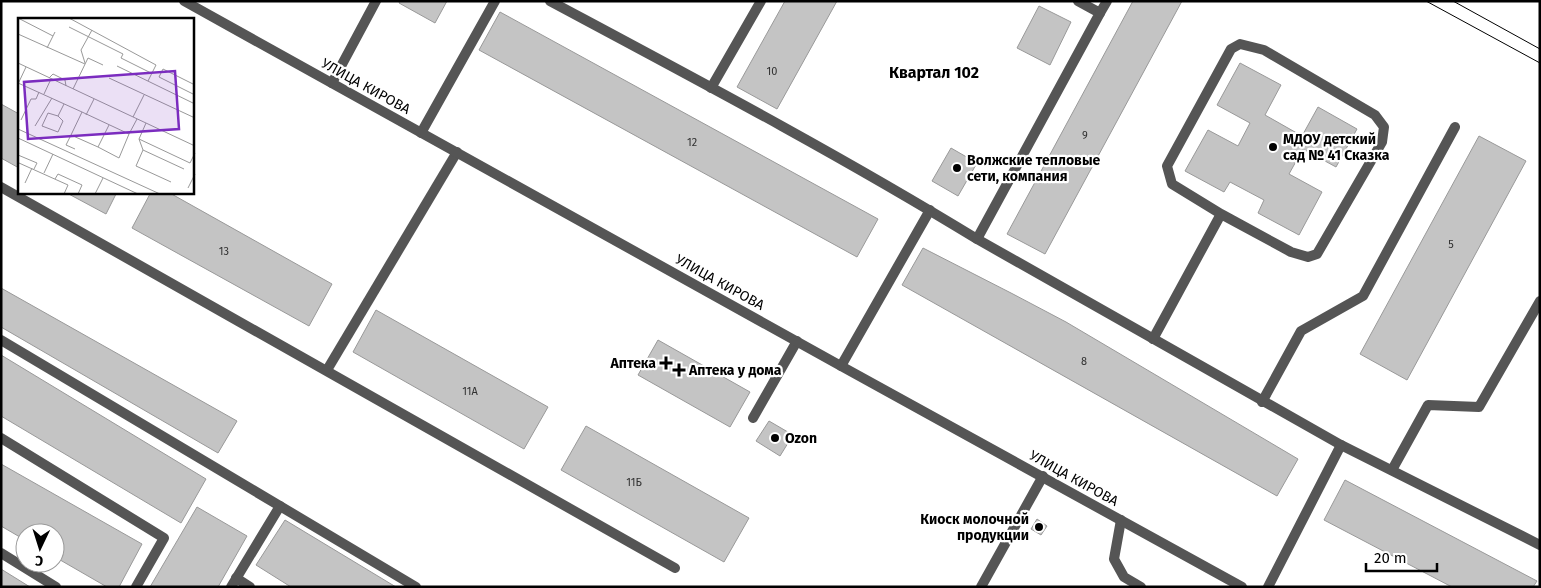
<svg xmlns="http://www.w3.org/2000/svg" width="1541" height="588" viewBox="0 0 1541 588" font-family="'Fira Sans',sans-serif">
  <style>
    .building { fill: #c4c4c4; stroke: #999 }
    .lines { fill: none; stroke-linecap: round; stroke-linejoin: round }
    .service { stroke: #555; stroke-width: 10 }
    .tertiary { stroke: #555; stroke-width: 10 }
    .tram { stroke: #000; stroke-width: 1 }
    .poi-dot { fill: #000; stroke: #fff; stroke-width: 2 }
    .labels { text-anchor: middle; stroke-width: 4.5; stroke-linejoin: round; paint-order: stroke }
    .number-label { font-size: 11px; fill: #313131 }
    .street-label { font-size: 14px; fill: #000; stroke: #fff }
    .poi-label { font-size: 14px; font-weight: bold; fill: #000; stroke: #fff; text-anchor: start }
    .quarter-label { font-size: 16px; font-weight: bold; fill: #000; stroke: #fff }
    .inset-road { fill: none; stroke: #999; stroke-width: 1 }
    .view { fill: #7b2cbf; fill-opacity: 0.15; stroke: #7b2cbf; stroke-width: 2.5 }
    .inset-edge { fill: none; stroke: #000; stroke-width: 2.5 }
  </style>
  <rect width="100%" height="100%" fill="#fff"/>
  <g class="building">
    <path d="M400,1H447L435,23L399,3Z"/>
    <path d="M785,1H837L777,109L737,87Z"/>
    <path d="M1133,1H1182L1045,254L1007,234Z"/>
    <path d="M1039,6L1071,22L1050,65L1017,48Z"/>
    <path d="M500,12L878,219L857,257L479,50Z"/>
    <path d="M1240,63L1281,85L1265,115L1302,136L1318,107L1357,129L1336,167L1303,149L1289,174L1322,192L1299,235L1258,213L1264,200L1230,182L1224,192L1185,171L1208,130L1238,146L1250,123L1217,105Z"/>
    <path d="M1,104L19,114V168L1,158Z"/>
    <path d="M1479,136L1526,161L1407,380L1360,354Z"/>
    <path d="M951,148L977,163L958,196L932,181Z"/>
    <path d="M65,192H117L106,214Z"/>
    <path d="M151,192H168L332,284L309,326L132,228Z"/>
    <path d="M923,248L1011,293L1066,322L1298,459L1277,496L902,285Z"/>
    <path d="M1,288L237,421L218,453L1,327Z"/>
    <path d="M376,310L548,407L524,449L353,352Z"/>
    <path d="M658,340L750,392L730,427L638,375Z"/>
    <path d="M1,355L206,479L181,523L1,416Z"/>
    <path d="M769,421L793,435L780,456L756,441Z"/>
    <path d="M586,426L749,518L724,562L561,470Z"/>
    <path d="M1,464L142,544L119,587H107L55,557V533H25V540L1,526Z"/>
    <path d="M1345,480L1537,581L1533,587H1452L1324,520Z"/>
    <path d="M197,507L247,536L218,587H150Z"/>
    <path d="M1037,519L1047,526L1041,535L1031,529Z"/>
    <path d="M285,520L396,587H291L256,565Z"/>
    <path d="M1,569L30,587H1Z"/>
  </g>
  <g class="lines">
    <g class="service">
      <path d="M550,1C694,78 838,154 977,239L1100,13L1078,1"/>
      <path d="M1100,13L1107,1"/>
      <path d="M332,83L376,1"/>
      <path d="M711,88L761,1"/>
      <path d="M421,133L495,1"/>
      <path d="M1,187L675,568"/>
      <path d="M977,239L1341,445L1540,545"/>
      <path d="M1153,339L1221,214L1172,184L1167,166L1231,49L1240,44L1264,50L1375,115L1384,127L1382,142L1317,254L1308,257L1291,252L1221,214"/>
      <path d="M1,340L416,587"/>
      <path d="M841,366L930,210"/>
      <path d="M327,370L457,152"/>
      <path d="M1262,402L1301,331L1363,296L1455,127"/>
      <path d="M753,418L797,341"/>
      <path d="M1,438L164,538L136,587"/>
      <path d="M1392,470L1428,405L1479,407L1540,301"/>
      <path d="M1121,520L1114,559L1124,577L1141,587"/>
      <path d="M1,553L56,587"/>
      <path d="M236,578L250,587"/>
      <path d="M231,587L280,506"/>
      <path d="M981,587L1043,476"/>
      <path d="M1268,587L1341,445"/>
    </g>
    <path class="tertiary" d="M184,1L841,366L1242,587"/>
    <g class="tram">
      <path d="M1426,1L1540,63"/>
      <path d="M1453,1L1540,49"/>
    </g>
  </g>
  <g class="poi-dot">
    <circle cx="1273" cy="147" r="5"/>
    <circle cx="957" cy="168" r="5"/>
    <path d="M663.5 355.5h5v5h5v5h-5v5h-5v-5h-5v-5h5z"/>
    <path d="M676.5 362.5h5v5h5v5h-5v5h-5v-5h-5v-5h5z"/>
    <circle cx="775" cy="438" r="5"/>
    <circle cx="1039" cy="527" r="5"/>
  </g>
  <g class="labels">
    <g class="number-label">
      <text x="772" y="75">10</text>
      <text x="1085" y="139">9</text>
      <text x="692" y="146">12</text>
      <text x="1451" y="248">5</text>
      <text x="224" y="255">13</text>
      <text x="1084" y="365">8</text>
      <text x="470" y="395">11А</text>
      <text x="634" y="486">11Б</text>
    </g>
    <g class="street-label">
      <text transform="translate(366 86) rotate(29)" y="5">УЛИЦА КИРОВА</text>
      <text transform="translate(720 282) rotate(29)" y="5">УЛИЦА КИРОВА</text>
      <text transform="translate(1074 478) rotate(29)" y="5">УЛИЦА КИРОВА</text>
    </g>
    <g class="poi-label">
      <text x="1283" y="144">МДОУ детский<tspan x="1283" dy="16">сад № 41 Сказка</tspan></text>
      <text x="967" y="165">Волжские тепловые<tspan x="967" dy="16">сети, компания</tspan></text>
      <text x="656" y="368" text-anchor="end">Аптека</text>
      <text x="689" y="375">Аптека у дома</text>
      <text x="785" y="443">Ozon</text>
      <text x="1029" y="524" text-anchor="end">Киоск молочной<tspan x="1029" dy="16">продукции</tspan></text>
    </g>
    <g class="quarter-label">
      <text x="934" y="78">Квартал 102</text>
    </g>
  </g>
  <g transform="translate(18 18)">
    <rect width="176" height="176" fill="#fff"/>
    <path class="inset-road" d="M0,0L35,18M51,0L138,47L130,63M51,9L105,36L103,40L133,55M0,16L67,46M29,30L37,14M0,45L177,128M67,45L63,32L74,12M99,48L177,86M31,60L35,56L47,62L48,68M91,60L177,100M0,65L64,94M0,66L8,49M177,67L145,51L141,59L177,77M55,71L70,40L85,47M26,76L33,61M68,97L76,81M40,98L30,95L24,108L40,114L45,103L40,98L46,86M115,99L126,77M3,102L13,81H18L21,74M17,108L34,80M0,111L142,176M111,116L119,101M53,117L48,127L57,131M0,120L120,176M121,121L172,145L177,135M80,129L53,117L64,94L111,116L101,140L80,129L91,107M125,132L121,121L128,105M0,137L19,145L16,151M0,147L1,145L50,167L46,176M26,155L35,136M37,161L40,156L64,167L60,176M153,164L118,148L125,132L166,151M7,165L14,150M170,170L177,156M77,176L85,160"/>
    <path class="view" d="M157,53L161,111L10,121L6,64Z"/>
    <rect width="176" height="176" class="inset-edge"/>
  </g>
  <rect width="1541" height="588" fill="none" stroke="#000000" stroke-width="5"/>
  <g transform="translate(40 548) rotate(184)"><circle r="24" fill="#ffffff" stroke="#999999"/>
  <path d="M0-4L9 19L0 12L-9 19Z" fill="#000000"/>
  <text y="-8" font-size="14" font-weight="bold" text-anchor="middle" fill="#000000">С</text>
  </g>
  <path d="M1366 563v8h71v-8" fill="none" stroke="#000000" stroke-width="2.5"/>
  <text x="1374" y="563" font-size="15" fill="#000000" stroke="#ffffff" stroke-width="4" paint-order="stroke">20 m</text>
</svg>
